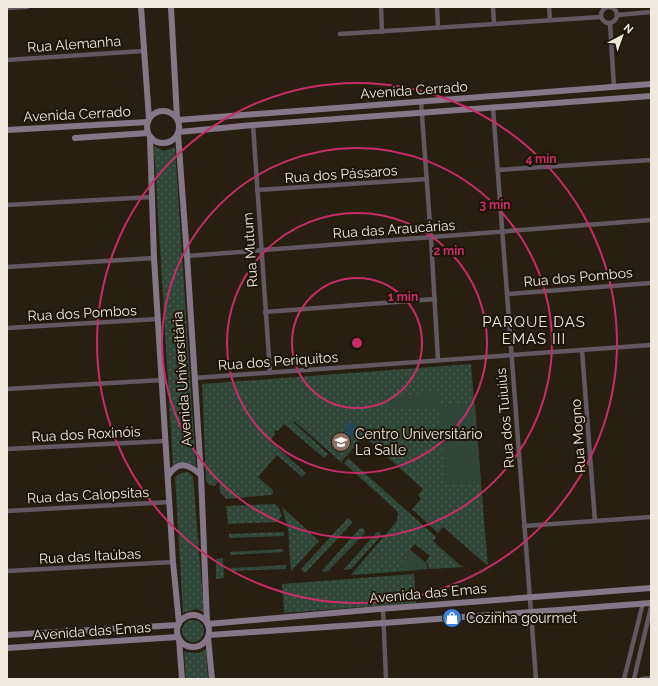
<svg xmlns="http://www.w3.org/2000/svg" width="658" height="686" viewBox="0 0 658 686" font-family="Raleway,sans-serif">
  <style>
    .grass { fill: url(#grass-dots) }
    .garden { fill: #304639 }
    .water { fill: url(#water-ripples) }
    .lines { fill: none; stroke-linecap: round; stroke-linejoin: round }
    .street { stroke: #615862; stroke-width: 4.5 }
    .secondary { stroke: #867788; stroke-width: 6 }
    .ring { fill: none; stroke: #c62d68; stroke-width: 2 }
    .labels { text-anchor: middle; stroke-width: 4; stroke-linejoin: round; paint-order: stroke }
    .street-label { font-size: 14px; fill: #eee8df; stroke: #1e1508 }
    .poi-label { font-size: 14px; fill: #eee8df; stroke: #1e1508; text-anchor: start }
    .neighbourhood-label { font-size: 15px; letter-spacing: 1px; fill: #eee8df; stroke: #1e1508 }
    .centre { fill: #c62d68; stroke: #1e1508; stroke-width: 2 }
    .ring-label { font-size: 12px; text-anchor: middle; font-weight: bold; fill: #c62d68; stroke: #1e1508; stroke-width: 4; stroke-linejoin: round; paint-order: stroke }
  </style>
  <defs>
    <pattern id="grass-dots" width="8" height="8" patternUnits="userSpaceOnUse"><rect width="8" height="8" fill="#304639"/><path d="M2 2h.1M6 6h.1" fill="none" stroke="#4e6155" stroke-width="1.8" stroke-linecap="round"/></pattern>
    <pattern id="water-ripples" width="26" height="14" patternUnits="userSpaceOnUse"><rect width="26" height="14" fill="#264756"/><path d="M2 4q2-2 4 0t4 0M15 11q2-2 4 0t4 0" fill="none" stroke="#46626e"/></pattern>
  </defs>
  <rect width="100%" height="100%" fill="#281e11"/>
  <g class="grass">
    <path d="M154,146L164,151L175,147L196,467C187,461 183,462 173,467Z"/>
    <path d="M471,364L488,566L443,527L438,533L412,509L421,499L418,495L423,489L364,436L341,462L294,421L293,422L328,454L324,458L284,424L278,431L276,430L274,432L275,434L270,441L306,473L302,477L277,455L258,477L273,490V493L271,495L226,499L220,492L219,481L215,486L209,485L206,481L202,384Z"/>
    <path d="M348,458L436,537L433,541L461,566L464,567L430,569L426,561L430,556L415,544L410,549L412,551L395,572L351,575L397,521L398,514L396,510L344,463Z"/>
    <path d="M188,472L193,476L204,612L196,609L183,613L175,477L181,473Z"/>
    <path d="M275,504L279,508L282,516L277,522L228,524L226,506Z"/>
    <path d="M282,507L319,541L291,571L288,528Z"/>
    <path d="M348,518L353,522L305,573L301,569Z"/>
    <path d="M360,528L364,529L365,533L328,571L323,572L322,571Z"/>
    <path d="M284,532V536L229,538V534Z"/>
    <path d="M377,532H380L381,536L351,569L343,570Z"/>
    <path d="M283,549V552L230,555V552Z"/>
    <path d="M223,558L224,578L216,579V559Z"/>
    <path d="M286,565V569L231,571V568Z"/>
    <path d="M414,574L416,603L284,613L282,584Z"/>
    <circle cx="193" cy="631" r="11"/>
    <path d="M206,649L208,679H186L184,652L199,653Z"/>
  </g>
  <g class="garden">
    <path d="M439,393V406L475,404L481,482L445,485L439,407L383,410L382,397Z"/>
    <path d="M412,551L426,563L428,569L395,572Z"/>
  </g>
  <path class="water" d="M350,422L355,423L357,428L352,437L344,444L342,448H339L336,444V439L344,433L346,425Z"/>
  <g class="lines">
    <g class="street">
      <path d="M381,7L382,32"/>
      <path d="M437,7L438,28"/>
      <path d="M493,7L494,24"/>
      <path d="M549,7L550,19"/>
      <circle cx="609" cy="15" r="8"/>
      <path d="M7,8L27,7"/>
      <path d="M617,15L651,12"/>
      <path d="M610,23L614,87"/>
      <path d="M340,34L601,17"/>
      <path d="M7,60L143,51"/>
      <path d="M421,102L431,238L438,360"/>
      <path d="M493,108L536,679"/>
      <path d="M253,125L270,372"/>
      <path d="M498,170L651,160"/>
      <path d="M257,190L427,179"/>
      <path d="M7,205L152,197"/>
      <path d="M187,256L651,220"/>
      <path d="M7,267L154,258"/>
      <path d="M507,294L651,283"/>
      <path d="M265,312L435,299"/>
      <path d="M7,328L158,319"/>
      <path d="M582,350L595,521"/>
      <path d="M194,378L651,345"/>
      <path d="M7,389L162,380"/>
      <path d="M7,449L166,441"/>
      <path d="M7,511L170,502"/>
      <path d="M524,526L651,517"/>
      <path d="M7,571L173,562"/>
      <path d="M383,609L386,679"/>
      <path d="M624,679L643,603"/>
      <path d="M634,679L651,607"/>
      <path d="M642,679L651,678"/>
    </g>
    <g class="secondary">
      <path d="M141,7L149,119"/>
      <path d="M171,7L177,118"/>
      <circle cx="163" cy="127" r="16"/>
      <path d="M178,120L651,84"/>
      <path d="M7,130L148,122"/>
      <path d="M179,132L253,125L651,96"/>
      <path d="M178,134L187,256L201,475L207,622"/>
      <path d="M150,137L154,258L173,562L179,623"/>
      <path d="M75,138L148,133"/>
      <path d="M168,476C178,460 189,464 201,475"/>
      <circle cx="193" cy="631" r="16"/>
      <path d="M208,624L379,609L651,588"/>
      <path d="M7,635L178,625"/>
      <path d="M209,635L384,623L651,603"/>
      <path d="M208,637L212,679"/>
      <path d="M179,639L182,679"/>
      <path d="M7,648L178,637"/>
    </g>
  </g>
  <g class="ring">
    <circle cx="357" cy="343" r="65"/>
    <circle cx="357" cy="343" r="130"/>
    <circle cx="357" cy="343" r="195"/>
    <circle cx="357" cy="343" r="260"/>
  </g>
  <defs>
    <symbol id="university-disc" viewBox="-11 -11 22 22"><circle r="9.5" fill="#8d6e63" stroke="#1e1508"/><path d="M0-5L7-2L0 1L-7-2ZM-4 1L0 2.5L4 1V4Q0 6-4 4Z" fill="#fff"/></symbol>
    <symbol id="shop-disc" viewBox="-11 -11 22 22"><circle r="9.5" fill="#3f7fe0" stroke="#1e1508"/><path d="M-5-2.5h2.3a2.7 3.5 0 0 1 5.4 0H5L5.5 6h-11ZM-1.5-2.5h3a1.5 2.3 0 0 0-3 0Z" fill="#fff"/></symbol>
  </defs>
  <g fill-rule="evenodd">
    <use href="#university-disc" x="330" y="431" width="22" height="22"/>
    <use href="#shop-disc" x="441" y="607" width="22" height="22"/>
  </g>
  <g class="labels">
    <g class="street-label">
      <text transform="translate(74 44) rotate(-4)" y="5">Rua Alemanha</text>
      <text transform="translate(414 90) rotate(-4)" y="5">Avenida Cerrado</text>
      <text transform="translate(77 114) rotate(-3)" y="5">Avenida Cerrado</text>
      <text transform="translate(341 174) rotate(-4)" y="5">Rua dos Pássaros</text>
      <text transform="translate(394 229) rotate(-4)" y="5">Rua das Araucárias</text>
      <text transform="translate(250 250) rotate(-94)" y="5">Rua Mutum</text>
      <text transform="translate(578 277) rotate(-5)" y="5">Rua dos Pombos</text>
      <text transform="translate(82 313) rotate(-3)" y="5">Rua dos Pombos</text>
      <text transform="translate(278 361) rotate(-4)" y="5">Rua dos Periquitos</text>
      <text transform="translate(182 379) rotate(-94)" y="5">Avenida Universitária</text>
      <text transform="translate(505 418) rotate(-95)" y="5">Rua dos Tuiuiús</text>
      <text transform="translate(86 434) rotate(-3)" y="5">Rua dos Roxinóis</text>
      <text transform="translate(578 436) rotate(-94)" y="5">Rua Mogno</text>
      <text transform="translate(88 495) rotate(-3)" y="5">Rua das Calopsitas</text>
      <text transform="translate(90 556) rotate(-3)" y="5">Rua das Itaúbas</text>
      <text transform="translate(428 593) rotate(-5)" y="5">Avenida das Emas</text>
      <text transform="translate(92 631) rotate(-4)" y="5">Avenida das Emas</text>
    </g>
    <g class="poi-label">
      <text x="355" y="439">Centro Universitário<tspan x="355" dy="16">La Salle</tspan></text>
      <text x="466" y="623">Cozinha gourmet</text>
    </g>
    <g class="neighbourhood-label">
      <text x="534" y="327">PARQUE DAS<tspan x="534" dy="17">EMAS III</tspan></text>
    </g>
  </g>
  <circle cx="357" cy="343" r="6" class="centre"/>
  <g class="ring-label">
    <text x="541" y="163">4 min</text>
    <text x="495" y="209">3 min</text>
    <text x="449" y="255">2 min</text>
    <text x="403" y="301">1 min</text>
  </g>
  <rect width="658" height="686" fill="none" stroke="#eee8df" stroke-width="16"/>
  <g transform="translate(622 36) rotate(41)" stroke="#1e1508" stroke-width="3" paint-order="stroke">
  <path d="M0-3L7 15L0 10L-7 15Z" fill="#eee8df"/>
  <text y="-6" font-size="11" font-weight="bold" text-anchor="middle" fill="#eee8df">N</text>
  </g>
</svg>
